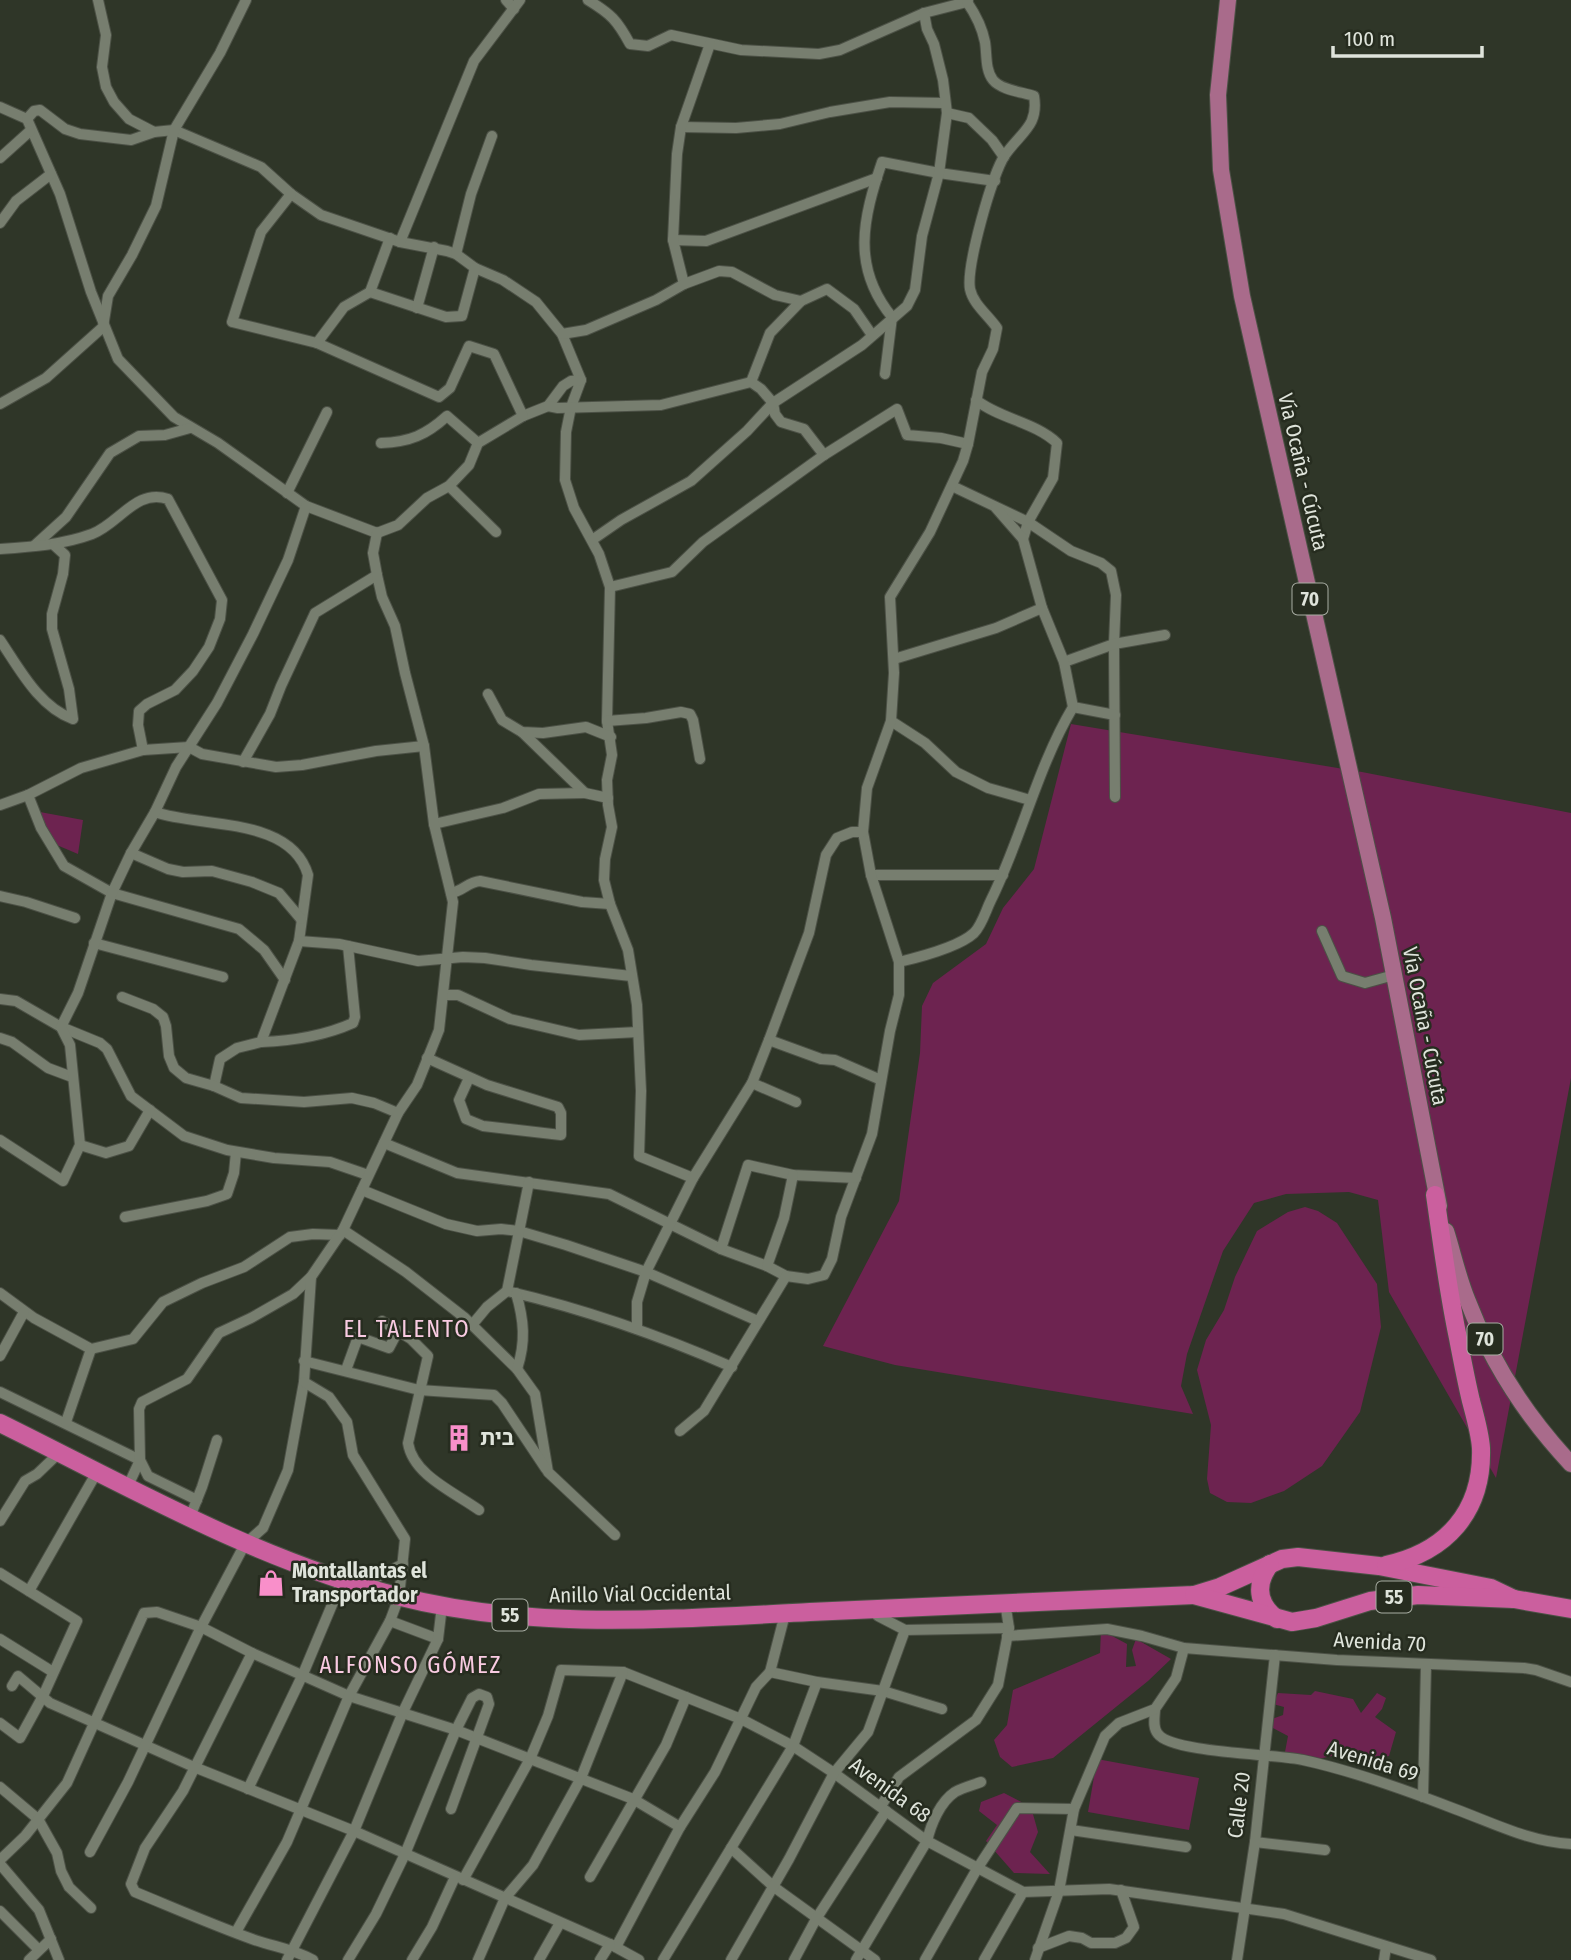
<svg xmlns="http://www.w3.org/2000/svg" width="1571" height="1960" viewBox="0 0 1571 1960" font-family="'Fira Sans Condensed','Noto Sans Hebrew',sans-serif">
  <style>
    .green { fill: #6d2350 }
    .lines { fill: none; stroke-linecap: round; stroke-linejoin: round }
    .street-casing { stroke: #4c5146; stroke-width: 12 }
    .primary-casing { stroke: #4c5146; stroke-width: 18 }
    .highway-casing { stroke: #4c5146; stroke-width: 20 }
    .street { stroke: #777e6f; stroke-width: 10 }
    .primary { stroke: #a96b8b; stroke-width: 16 }
    .highway { stroke: #cb5f9e; stroke-width: 18 }
    .labels { text-anchor: middle; stroke-width: 5; stroke-linejoin: round; paint-order: stroke }
    .shield { fill: #262c1f; stroke: #a8ada3; stroke-width: 2 }
    .shield-label { font-size: 19px; font-weight: bold; fill: #dfe4db }
    .street-label { font-size: 21px; fill: #dfe4db; stroke: #262c1f }
    .poi-label { font-size: 21px; font-weight: bold; fill: #dfe4db; stroke: #262c1f; text-anchor: start }
    .neighbourhood-label { font-size: 23px; letter-spacing: 2px; fill: #f9cbe2; stroke: #262c1f }
  </style>
  <rect width="100%" height="100%" fill="#2f3628"/>
  <g class="green">
    <path d="M1071,724L1362,772L1571,813V1078L1496,1478L1389,1292L1378,1200L1349,1192L1286,1194L1254,1203L1223,1251L1187,1354L1181,1386L1193,1414L895,1365L823,1346L899,1201L920,1053L922,1006L933,983L986,944L1003,908L1034,869Z"/>
    <path d="M40,812L83,820L78,854L52,843Z"/>
    <path d="M1305,1207L1318,1211L1337,1223L1377,1284L1381,1327L1360,1412L1322,1466L1284,1491L1251,1503L1227,1502L1210,1493L1207,1479L1211,1425L1197,1370L1206,1340L1224,1310L1235,1277L1257,1231L1288,1212Z"/>
    <path d="M1101,1630L1127,1644L1126,1667L1136,1666L1132,1650L1136,1639L1171,1659L1148,1681L1053,1758L1012,1767L1000,1757L994,1740L1007,1725L1013,1690L1100,1653Z"/>
    <path d="M1315,1691L1353,1699L1361,1713L1377,1693L1386,1698L1382,1709L1375,1717L1396,1732L1389,1756L1372,1759L1361,1755L1360,1750L1318,1759L1285,1752L1288,1736L1271,1727L1272,1719L1283,1715L1284,1707L1273,1704L1278,1693L1311,1695Z"/>
    <path d="M1097,1759L1199,1778L1189,1830L1088,1812Z"/>
    <path d="M1004,1793L1031,1807L1038,1832L1030,1852L1050,1874L1014,1873L986,1841L997,1825L979,1811L981,1802Z"/>
  </g>
  <g class="lines">
    <defs>
      <g id="street">
        <path d="M98,0L106,35L102,67L106,87L114,102L129,119L154,132L174,130L261,167L291,194L321,215L400,242L447,251L456,254L475,268L503,280L536,302L562,334L581,380L571,407L566,432L565,480L574,508L599,554L610,587L607,721L612,755L607,780L608,805L612,827L605,859L604,880L610,904L628,950L637,1005L641,1091L639,1156L693,1178"/>
        <path d="M506,0L514,9"/>
        <path d="M588,0C611,14 617,20 630,44L648,46L671,35L741,50L819,54L840,50L924,13L967,2L968,0"/>
        <path d="M0,107L27,119L60,194L91,292L118,359L174,417L218,443L306,506L377,533L398,525L427,498L449,486L469,465L478,443L523,416L548,406L563,386L571,381L581,380"/>
        <path d="M947,113L969,118L992,140L1004,157"/>
        <path d="M27,119L34,111L40,110L65,129L80,134L131,140L154,132"/>
        <path d="M681,127L736,128L780,124L830,112L890,102L944,103"/>
        <path d="M0,158L30,131"/>
        <path d="M291,194L261,232L232,322L317,343L439,397L450,388L469,346L494,354L523,416"/>
        <path d="M0,223L16,201L51,174"/>
        <path d="M673,240L706,241L877,178"/>
        <path d="M400,242L474,61L520,0"/>
        <path d="M456,254L471,194L492,136"/>
        <path d="M684,284L673,240L677,154L681,127L710,44"/>
        <path d="M370,292L446,317L462,316L475,268"/>
        <path d="M417,308L434,247"/>
        <path d="M562,334L586,330L656,300L684,284L719,271L732,272L775,295L801,301L827,289L854,309L872,335"/>
        <path d="M317,343L344,307L370,292L390,238"/>
        <path d="M885,374L892,317C851,267 863,218 882,162L939,173L995,181"/>
        <path d="M751,382L770,333L801,301"/>
        <path d="M976,400C1000,419 1035,422 1057,443L1053,478L1028,522L1023,539"/>
        <path d="M0,404L46,378L103,327L108,296L132,255L156,206L174,130L220,53L246,0"/>
        <path d="M548,406L558,408L661,405L751,382L761,389L773,403L775,414L781,422L804,429L824,455"/>
        <path d="M381,443C410,442 426,435 447,416L478,443"/>
        <path d="M449,486L496,532"/>
        <path d="M952,486L1028,522L1071,551L1101,563L1111,571L1116,595L1114,644L1115,797"/>
        <path d="M287,493L327,412"/>
        <path d="M592,540L621,520L691,481L747,431L773,403L862,345L907,306L915,290L922,236L939,173L947,113L943,80L934,44L927,29L924,13"/>
        <path d="M34,546L66,517L110,453L139,436L165,435L190,428"/>
        <path d="M0,549C31,547 62,545 92,534C119,524 136,488 168,499L222,600L220,619L209,647L193,671L175,690L147,704L139,711L138,725L143,750"/>
        <path d="M610,587L672,572L703,542L824,455L897,409L907,435L941,438L968,444"/>
        <path d="M0,640C19,668 39,707 73,719L69,689L52,629V614L63,574L65,555L54,545"/>
        <path d="M894,659L996,628L1042,608"/>
        <path d="M1064,662L1114,644L1165,635"/>
        <path d="M488,694L502,720L522,732L543,733L586,727L611,737"/>
        <path d="M1073,707L1115,715"/>
        <path d="M607,721L646,718L681,712L690,714L693,720L700,759"/>
        <path d="M891,721L925,743L956,772L988,788L1030,800"/>
        <path d="M522,732L585,793L608,798"/>
        <path d="M243,762L270,714L281,686L315,613L377,575"/>
        <path d="M28,795L41,828L64,866L112,893L239,929L264,950L285,980"/>
        <path d="M0,805L28,795L81,768L143,750L189,747L202,754L276,767L302,765L376,751L424,746"/>
        <path d="M155,812C200,828 291,816 308,875L299,941L261,1042L237,1048L220,1059L214,1086"/>
        <path d="M434,824L503,808L539,794L585,793"/>
        <path d="M131,853L168,869L183,872L212,871L252,882L279,893L301,919"/>
        <path d="M871,875H1003"/>
        <path d="M451,893C463,891 468,882 480,881L582,902L610,904"/>
        <path d="M0,896L26,902L75,918"/>
        <path d="M1322,931L1342,976L1365,983L1394,975"/>
        <path d="M299,941L339,944L418,961L463,957L485,958L531,965L631,976"/>
        <path d="M94,943L223,977"/>
        <path d="M899,962C920,957 959,947 974,933C982,925 986,910 991,900C1022,837 1037,768 1073,707L1064,662L1042,608L1023,539L996,508"/>
        <path d="M444,995H458L510,1019L579,1035L638,1032"/>
        <path d="M122,997L153,1009L163,1017L166,1026L169,1056L174,1068L186,1078L214,1086L241,1098L304,1102L352,1098L374,1103L398,1113"/>
        <path d="M0,999L16,1001L61,1027L100,1043L107,1049L131,1096L184,1136L227,1150L274,1158L330,1162L368,1175"/>
        <path d="M0,1038L12,1042L48,1068L72,1077"/>
        <path d="M769,1040L821,1059L835,1060L881,1080"/>
        <path d="M261,1042C291,1041 326,1035 353,1023L355,1017L348,946"/>
        <path d="M427,1058L487,1085L558,1107L561,1113V1135L483,1126L466,1119L459,1100L469,1078"/>
        <path d="M752,1083L796,1102"/>
        <path d="M0,1140L63,1181L80,1145L70,1045L61,1027L78,993L112,893L131,853L155,812L176,767L217,703L253,634L288,560L306,506"/>
        <path d="M384,1143L457,1173L609,1194L721,1249L767,1266L786,1276L808,1279L824,1275L832,1259L841,1217L872,1134L890,1031L899,995V962L871,875L863,832L867,788L891,721L894,673L890,597L930,532L963,461L968,444L982,372L993,349L997,328C988,315 973,304 970,289C966,267 992,174 1005,155C1021,132 1039,126 1034,96C1022,92 1001,90 993,80C985,70 987,54 985,42C982,27 976,15 967,2"/>
        <path d="M80,1145L106,1153L129,1146L150,1110"/>
        <path d="M362,1190L446,1224L477,1231L501,1229L519,1231L566,1245L646,1272L758,1321"/>
        <path d="M125,1217L207,1201L227,1194L234,1173L236,1152"/>
        <path d="M343,1230L406,1272L465,1318L517,1369L535,1394L548,1472L615,1535"/>
        <path d="M721,1249L748,1165L793,1175L856,1178"/>
        <path d="M767,1266L784,1218L793,1175"/>
        <path d="M507,1291C584,1309 659,1335 732,1367"/>
        <path d="M0,1293L34,1318L91,1349L133,1339L163,1302L202,1283L244,1267L290,1237L313,1234L340,1235"/>
        <path d="M516,1293C524,1320 526,1342 517,1369"/>
        <path d="M382,1321L411,1339L428,1356L408,1443C413,1475 454,1492 479,1510"/>
        <path d="M472,1325L487,1307L507,1291L529,1182"/>
        <path d="M637,1329V1302L646,1272L693,1178L752,1083L769,1040L809,933L826,855L837,838L852,832H863"/>
        <path d="M0,1356L24,1312"/>
        <path d="M304,1361L419,1390L494,1395L502,1403L546,1469"/>
        <path d="M346,1370L358,1337L389,1348L398,1331"/>
        <path d="M0,1392L140,1460L148,1476L197,1500"/>
        <path d="M66,1422L91,1349"/>
        <path d="M680,1431L704,1411L786,1276"/>
        <path d="M127,1488L140,1460L139,1409L142,1402L187,1379L219,1333L251,1318L293,1294L311,1277L343,1230L398,1113L417,1085L439,1030L453,902L434,824L424,746L405,673L395,626L382,597L377,575L373,553L377,533"/>
        <path d="M190,1517L202,1487L217,1440"/>
        <path d="M0,1521L25,1481L37,1474L59,1453"/>
        <path d="M0,1573L77,1621L43,1696L20,1738L0,1723"/>
        <path d="M363,1584L403,1564"/>
        <path d="M29,1591L97,1472"/>
        <path d="M871,1610L878,1616L905,1630L1009,1628"/>
        <path d="M390,1621L438,1639"/>
        <path d="M1007,1636L1107,1629L1142,1636L1184,1648L1337,1660L1524,1668L1536,1670L1571,1682"/>
        <path d="M0,1639L53,1672"/>
        <path d="M252,1653L183,1791L145,1848L131,1884L135,1892C174,1908 213,1925 252,1939C274,1947 291,1948 313,1960"/>
        <path d="M770,1672L817,1682L883,1691L942,1709"/>
        <path d="M12,1686L18,1676L50,1703L194,1767L354,1831L610,1944L639,1960"/>
        <path d="M1155,1709C1155,1717 1152,1727 1158,1734C1172,1753 1276,1754 1303,1760C1354,1771 1406,1790 1455,1809C1493,1823 1530,1842 1571,1844"/>
        <path d="M0,1787L38,1819L57,1853L61,1871L69,1887L91,1908"/>
        <path d="M248,1789L303,1674L342,1581"/>
        <path d="M1423,1797L1426,1665"/>
        <path d="M881,1806L899,1777L976,1720L998,1685L1009,1628L1005,1602"/>
        <path d="M1071,1830L1186,1847"/>
        <path d="M1255,1842L1325,1850"/>
        <path d="M731,1848L774,1887L875,1960"/>
        <path d="M90,1852L128,1782L201,1627L245,1544L263,1528L288,1470L304,1382L311,1277"/>
        <path d="M0,1860L25,1836L67,1783L144,1613L157,1612L201,1627L252,1653L349,1696L456,1730L633,1799L680,1827"/>
        <path d="M0,1864L39,1910L59,1960"/>
        <path d="M590,1877L666,1745L686,1697"/>
        <path d="M463,1880L530,1759L548,1716L561,1670L623,1672L741,1719L793,1746L834,1773L927,1841L1023,1892L1109,1889L1284,1914L1431,1960"/>
        <path d="M0,1911L38,1949"/>
        <path d="M236,1932L287,1842L349,1696L390,1621L399,1597L405,1539L353,1455L347,1422L329,1397L304,1382"/>
        <path d="M616,1947L680,1827L715,1772L756,1687L770,1672L785,1614"/>
        <path d="M1038,1948L1069,1936L1082,1938L1091,1943H1115L1126,1938L1134,1927L1121,1890"/>
        <path d="M29,1960L51,1939"/>
        <path d="M287,1960L354,1831L403,1712L438,1639L442,1606"/>
        <path d="M348,1960L376,1914L405,1854L456,1730L472,1698L479,1694L487,1697L489,1704L451,1809"/>
        <path d="M412,1960L432,1927L455,1877"/>
        <path d="M478,1960L505,1898L533,1865L581,1778L623,1672"/>
        <path d="M539,1960L560,1923"/>
        <path d="M600,1960L610,1944"/>
        <path d="M663,1960L793,1746L817,1682"/>
        <path d="M731,1960L789,1859L834,1773L868,1732L905,1630"/>
        <path d="M794,1960L816,1919L886,1811"/>
        <path d="M856,1960L927,1841C931,1824 940,1802 955,1792C962,1788 973,1785 981,1782"/>
        <path d="M925,1960L977,1869L1017,1808L1074,1809"/>
        <path d="M984,1960L1023,1892"/>
        <path d="M1035,1960L1059,1891L1074,1809L1105,1736L1119,1723L1155,1709L1176,1678L1184,1648"/>
        <path d="M1237,1960L1255,1842L1275,1655"/>
        <path d="M1384,1960L1386,1947"/>
      </g>
      <g id="primary">
        <path d="M1228,0L1218,95L1221,170L1242,296L1383,918L1439,1206"/>
        <path d="M1446,1231C1453,1253 1458,1277 1467,1299C1490,1360 1526,1416 1571,1464"/>
      </g>
      <g id="highway">
        <path d="M0,1423C130,1487 256,1560 397,1596C533,1631 671,1619 810,1612C938,1606 1066,1600 1194,1595L1220,1587L1282,1559L1298,1557L1379,1566L1491,1588L1514,1599"/>
        <path d="M1270,1564C1255,1584 1257,1604 1277,1619"/>
        <path d="M1386,1565C1446,1552 1483,1512 1481,1448C1480,1433 1475,1416 1471,1401C1466,1380 1462,1359 1458,1338C1448,1291 1442,1243 1435,1195"/>
        <path d="M1194,1595L1292,1622L1316,1618L1370,1601L1418,1595L1514,1599L1571,1609"/>
      </g>
    </defs>
    <use href="#street" class="street-casing"/>
    <use href="#primary" class="primary-casing"/>
    <use href="#highway" class="highway-casing"/>
    <use href="#street" class="street"/>
    <use href="#primary" class="primary"/>
    <use href="#highway" class="highway"/>
  </g>
  <defs>
    <symbol id="building-bare" viewBox="-9 -9 18 18"><path d="M-4-6H4V6H1V3H-1V6H-4ZM-2.5-4.3h1.7v1.8h-1.7ZM.8-4.3h1.7v1.8H.8ZM-2.5-1h1.7V.8h-1.7ZM.8-1h1.7V.8H.8Z" fill="#f98fca" stroke="#262c1f" stroke-width="2.5" paint-order="stroke"/></symbol>
    <symbol id="shop-bare" viewBox="-9 -9 18 18"><path d="M-5-2.5h2.3a2.7 3.5 0 0 1 5.4 0H5L5.5 6h-11ZM-1.5-2.5h3a1.5 2.3 0 0 0-3 0Z" fill="#f98fca" stroke="#262c1f" stroke-width="2.5" paint-order="stroke"/></symbol>
  </defs>
  <g fill-rule="evenodd">
    <use href="#building-bare" x="440" y="1419" width="38" height="38"/>
    <use href="#shop-bare" x="252" y="1564" width="38" height="38"/>
  </g>
  <g class="labels">
    <g class="shield">
      <rect x="1292.5" y="583.5" width="35" height="31" rx="5"/>
      <rect x="1467.5" y="1323.5" width="35" height="31" rx="5"/>
      <rect x="1376.5" y="1581.5" width="35" height="31" rx="5"/>
      <rect x="492.5" y="1599.5" width="35" height="31" rx="5"/>
    </g>
    <g class="shield-label">
      <text x="1310" y="606">70</text>
      <text x="1485" y="1346">70</text>
      <text x="1394" y="1604">55</text>
      <text x="510" y="1622">55</text>
    </g>
    <g class="street-label">
      <text transform="translate(1303 472) rotate(77)" y="7">Vía Ocaña - Cúcuta</text>
      <text transform="translate(1425 1026) rotate(79)" y="7">Vía Ocaña - Cúcuta</text>
      <text transform="translate(640 1594) rotate(-1)" y="7">Anillo Vial Occidental</text>
      <text transform="translate(1380 1642) rotate(3)" y="7">Avenida 70</text>
      <text transform="translate(1373 1761) rotate(17)" y="7">Avenida 69</text>
      <text transform="translate(890 1790) rotate(36)" y="7">Avenida 68</text>
      <text transform="translate(1239 1805) rotate(-83)" y="7">Calle 20</text>
    </g>
    <g class="poi-label">
      <text x="480" y="1445">בית</text>
      <text x="292" y="1578">Montallantas el<tspan x="292" dy="24">Transportador</tspan></text>
    </g>
    <g class="neighbourhood-label">
      <text x="407" y="1337">EL TALENTO</text>
      <text x="411" y="1673">ALFONSO GÓMEZ</text>
    </g>
  </g>
  <path d="M1333 46v10h149v-10" fill="none" stroke="#dfe4db" stroke-width="3.5"/>
  <text x="1344" y="46" font-size="21" fill="#dfe4db" stroke="#262c1f" stroke-width="5" paint-order="stroke">100 m</text>
</svg>
